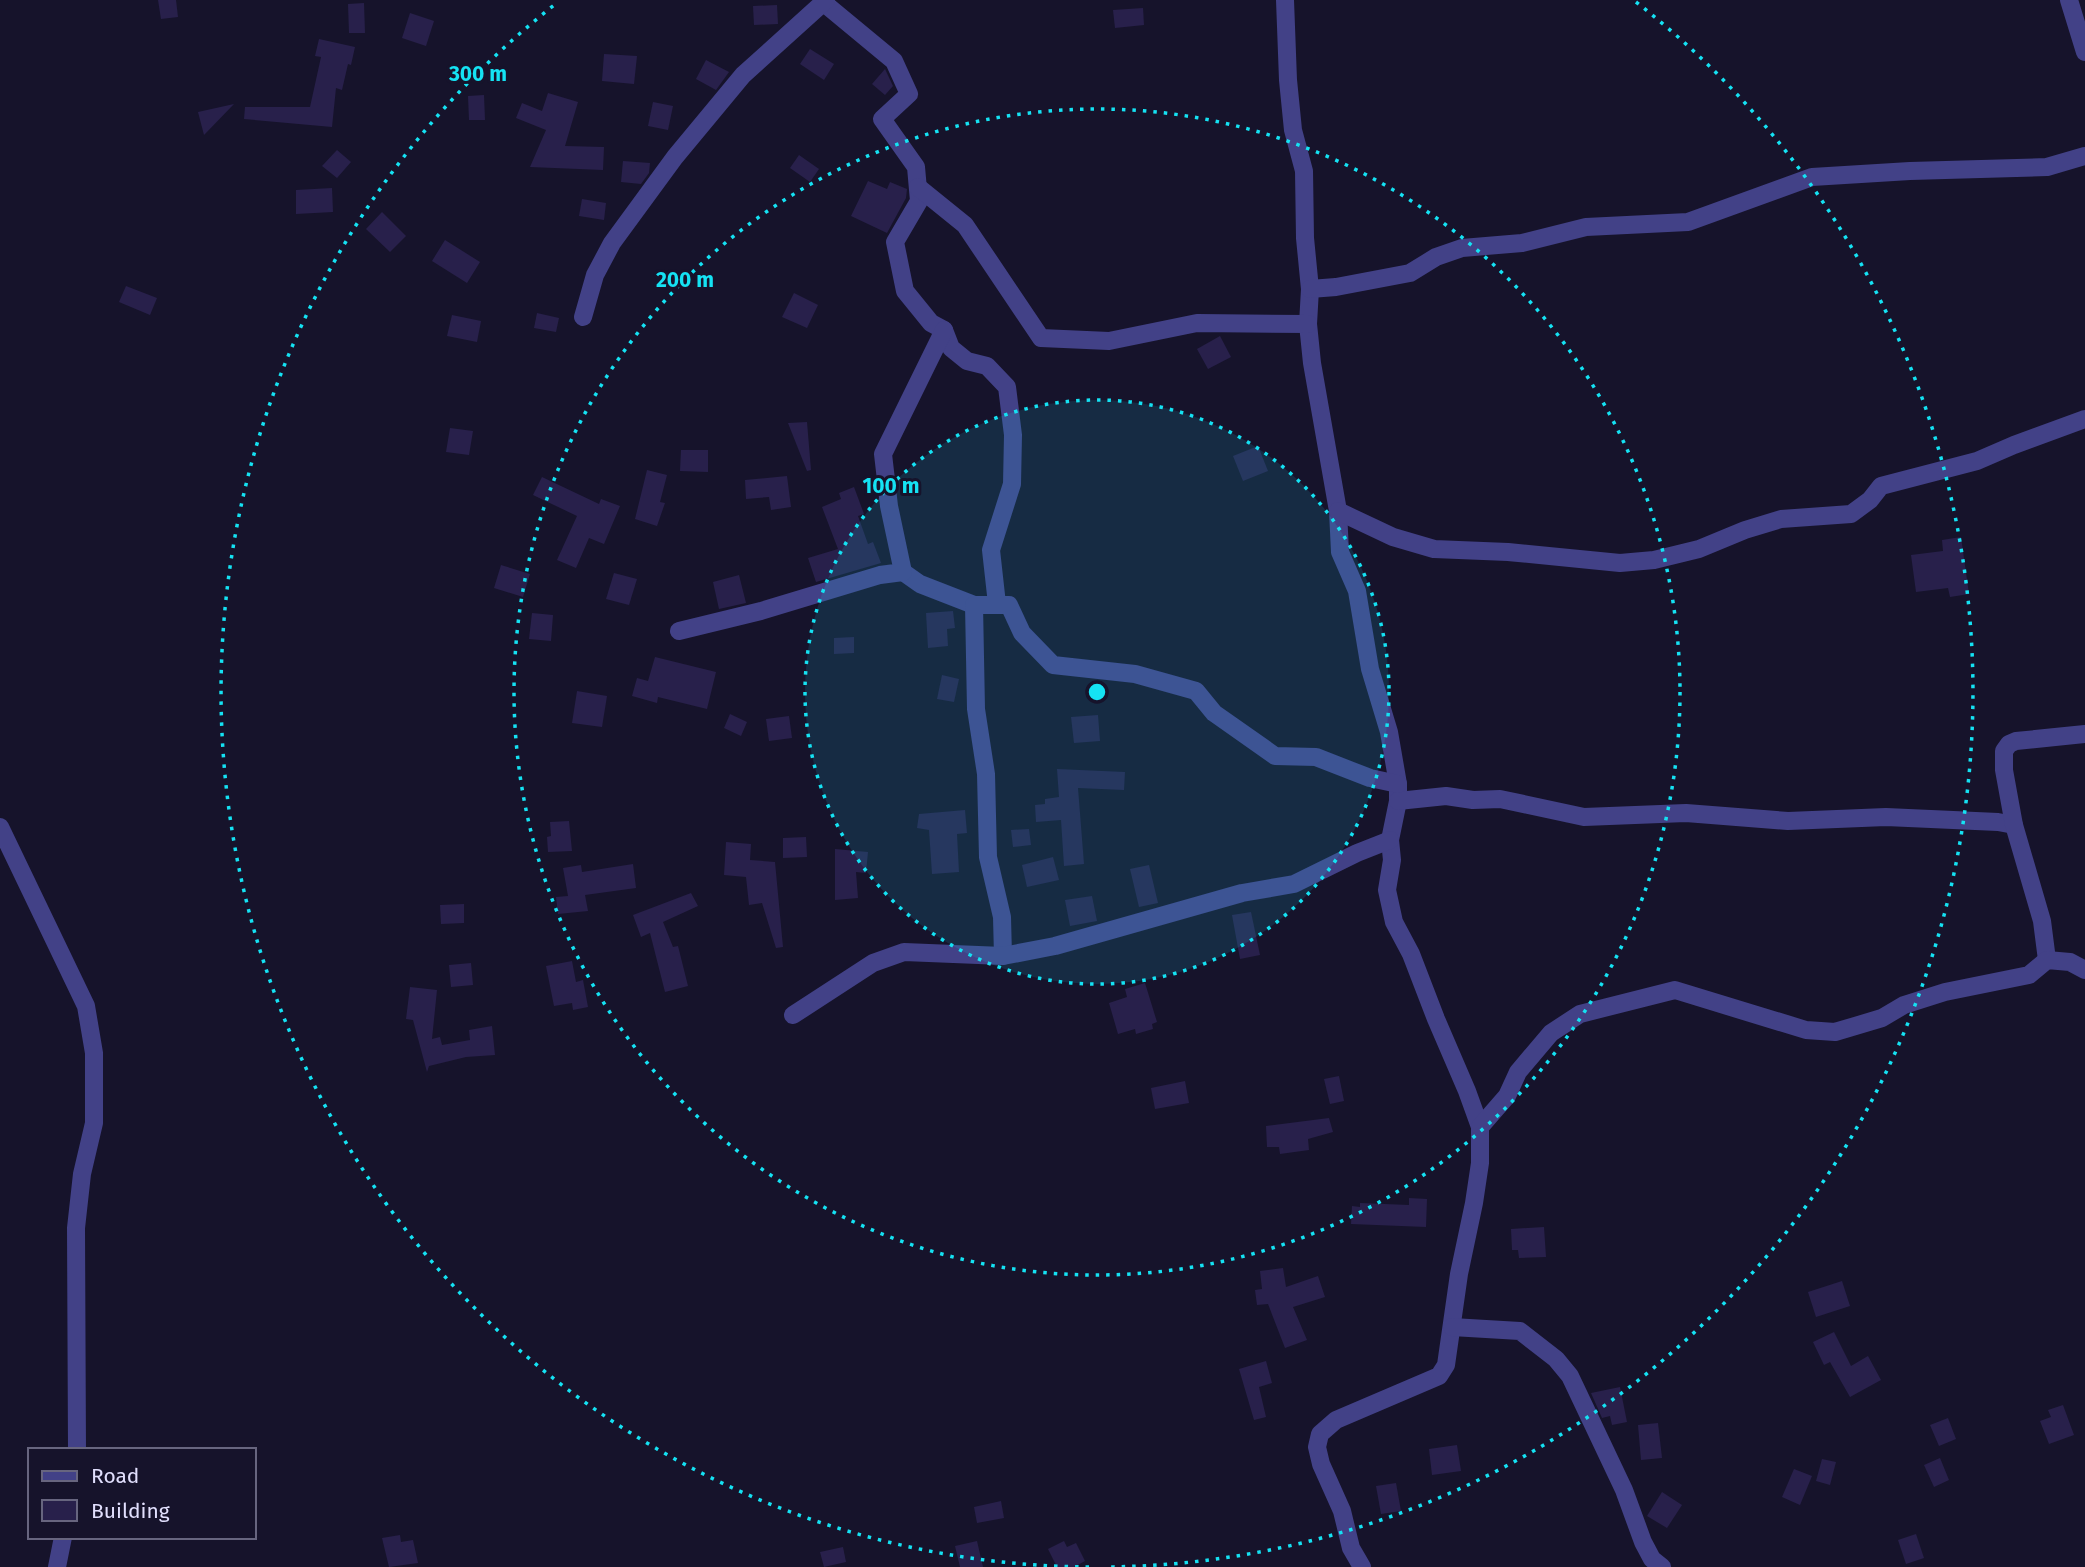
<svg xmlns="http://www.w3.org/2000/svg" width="2085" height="1567" viewBox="0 0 2085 1567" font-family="'Fira Sans',sans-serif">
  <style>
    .building { fill: #28204b }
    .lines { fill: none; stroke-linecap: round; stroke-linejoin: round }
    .street { stroke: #424187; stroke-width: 18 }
    .ring { fill: none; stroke: #15e2f3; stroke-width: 3.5; stroke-dasharray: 3.5 7 }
    .centre { fill: #15e2f3; stroke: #16132b; stroke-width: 3.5 }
    .ring-label { font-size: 21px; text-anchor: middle; font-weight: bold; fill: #15e2f3; stroke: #16132b; stroke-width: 6; stroke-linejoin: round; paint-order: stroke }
  </style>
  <rect width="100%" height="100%" fill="#16132b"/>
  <g class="building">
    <path d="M158,0H176L178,17L161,19Z"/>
    <path d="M364,3L365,33H349L348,4Z"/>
    <path d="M777,5L778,24L754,25L753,6Z"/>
    <path d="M1143,8L1144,25L1115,28L1113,10Z"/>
    <path d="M410,13L434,21L426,46L402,38Z"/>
    <path d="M319,39L355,47L351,65L348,64L342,90L336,88L332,127L244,119L245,107H310L321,57L315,56Z"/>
    <path d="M810,49L834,64L824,80L800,64Z"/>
    <path d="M604,54L637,56L634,84L602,81Z"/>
    <path d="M706,60L729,72L716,90L696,79Z"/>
    <path d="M885,69L893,86L885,95L872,84Z"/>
    <path d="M548,93L578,102L565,146L604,147L603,170L530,167L546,130L516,118L522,103L542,111Z"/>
    <path d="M484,95L485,120H469L468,96Z"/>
    <path d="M653,102L673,106L668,130L648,126Z"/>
    <path d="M234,104L204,135L198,112Z"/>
    <path d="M337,150L351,162L337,178L322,166Z"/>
    <path d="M799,155L819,169L810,182L790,168Z"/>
    <path d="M623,161L650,163L649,173L641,184L621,182Z"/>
    <path d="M868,181L887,189L890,182L907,189L906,198L887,233L851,216Z"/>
    <path d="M332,188L333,212L296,214V190Z"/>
    <path d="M582,199L606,203L604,220L579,216Z"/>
    <path d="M382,212L406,236L390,252L366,229Z"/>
    <path d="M445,240L480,262L467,283L432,261Z"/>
    <path d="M126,286L157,298L150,315L119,302Z"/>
    <path d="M794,293L818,305L807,328L782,317Z"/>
    <path d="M537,313L559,318L556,332L534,328Z"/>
    <path d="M452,315L481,321L477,342L447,336Z"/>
    <path d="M1220,336L1231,357L1208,369L1197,349Z"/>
    <path d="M807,422L811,470L807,471L788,423Z"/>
    <path d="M450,428L473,431L469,455L446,452Z"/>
    <path d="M1258,446L1268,471L1243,481L1233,456Z"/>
    <path d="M681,450H708V472L680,471Z"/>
    <path d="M647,470L667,475L660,502L665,503L657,526L635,519Z"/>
    <path d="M787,476L791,507L771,510L769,497L746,499L745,480Z"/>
    <path d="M542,477L599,504L601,499L620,506L604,544L589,538L576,568L557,560L577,516L533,495Z"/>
    <path d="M854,487L864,514L858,516L868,544L873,542L881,563L816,582L808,558L838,549L822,507L841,499L839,493Z"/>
    <path d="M1961,537L1969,594L1950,597L1948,588L1916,592L1911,555L1943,551L1942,540Z"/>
    <path d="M501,565L530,574L523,597L494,588Z"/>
    <path d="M614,573L637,579L629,605L606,599Z"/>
    <path d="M739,575L746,603L719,609L713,582Z"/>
    <path d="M953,611L955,628L947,629L948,646L928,648L926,613Z"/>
    <path d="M532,613L553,615L551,641L529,639Z"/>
    <path d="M854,637V653L834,654V638Z"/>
    <path d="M655,657L716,672L707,709L658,697L657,703L632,696L637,678L648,681Z"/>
    <path d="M942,675L959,679L954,702L937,699Z"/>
    <path d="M577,691L607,696L602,727L572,723Z"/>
    <path d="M730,714L747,722L741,736L724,728Z"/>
    <path d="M1098,715L1100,741L1074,743L1071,717Z"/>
    <path d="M789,716L792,738L769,741L766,719Z"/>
    <path d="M1057,769L1125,772L1124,790L1078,788L1084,864L1064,866L1061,820L1036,822L1035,805L1045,804V799L1059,797Z"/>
    <path d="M965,810L967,833L957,834L959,872L932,874L929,830L917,828L919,814Z"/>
    <path d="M569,821L572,851L548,852L547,837L551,836L550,822Z"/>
    <path d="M1029,829L1031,845L1013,847L1011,830Z"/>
    <path d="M806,837L807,857L783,858V838Z"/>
    <path d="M726,842L751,844L750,860L775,862L783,947L776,948L762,903L749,905L746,877L724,875Z"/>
    <path d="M835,849L868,852L866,873L856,872L858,898L835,900Z"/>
    <path d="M1053,857L1059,880L1027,887L1022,865Z"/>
    <path d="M633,864L636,888L585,895L588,911L558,914L556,897L568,896L563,868L581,865L582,872Z"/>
    <path d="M1149,865L1158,903L1139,907L1130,869Z"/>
    <path d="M691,893L698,906L663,922L673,947L678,946L688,986L665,992L650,933L641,937L633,915Z"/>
    <path d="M1092,896L1097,921L1070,926L1065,900Z"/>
    <path d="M464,904V923L441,924L440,905Z"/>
    <path d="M1251,912L1260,955L1240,959L1232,915Z"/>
    <path d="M572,961L576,982L583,980L588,1007L573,1010L572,1003L554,1006L546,966Z"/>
    <path d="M471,963L473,985L451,987L449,965Z"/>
    <path d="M1145,983L1157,1022L1152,1024L1153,1029L1136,1034L1135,1029L1118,1034L1109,1003L1127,997L1125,989Z"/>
    <path d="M410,987L437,990L432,1039L440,1037L442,1045L470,1040L469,1030L492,1026L495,1055L466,1057L429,1066L427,1072L413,1020L406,1019Z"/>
    <path d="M1339,1076L1344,1101L1330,1104L1324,1079Z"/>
    <path d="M1185,1081L1189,1103L1155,1109L1151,1088Z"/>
    <path d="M1329,1118L1333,1132L1308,1139L1309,1150L1280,1154L1279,1147H1267L1266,1126Z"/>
    <path d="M1409,1198L1427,1199L1426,1227L1351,1224L1352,1206L1360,1207V1203L1409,1205Z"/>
    <path d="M1544,1227L1546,1257L1519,1258L1518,1250H1512L1511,1229Z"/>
    <path d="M1283,1268L1286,1287L1318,1276L1325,1297L1293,1307L1307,1340L1285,1348L1268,1304L1257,1305L1255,1290L1262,1289L1260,1271Z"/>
    <path d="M1842,1281L1850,1306L1816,1317L1808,1292Z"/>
    <path d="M1834,1332L1851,1366L1868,1356L1881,1380L1850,1397L1830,1362L1824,1365L1813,1342Z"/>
    <path d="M1266,1361L1272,1383L1259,1387L1266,1417L1254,1420L1239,1369Z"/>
    <path d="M1620,1387L1627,1422L1612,1425L1610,1416L1602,1418L1591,1393Z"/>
    <path d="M2063,1405L2074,1435L2049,1444L2040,1421L2051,1417L2048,1410Z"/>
    <path d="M1948,1418L1956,1439L1939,1446L1930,1425Z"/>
    <path d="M1658,1423L1662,1458L1641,1460L1638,1425Z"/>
    <path d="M1457,1445L1461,1471L1432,1475L1429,1449Z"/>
    <path d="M1940,1458L1949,1480L1934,1487L1924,1465Z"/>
    <path d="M1822,1459L1836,1462L1830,1485L1816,1481Z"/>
    <path d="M1794,1469L1812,1476L1800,1505L1782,1497Z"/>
    <path d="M1396,1483L1401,1511L1381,1514L1376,1486Z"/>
    <path d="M1662,1492L1682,1505L1667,1528L1647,1516Z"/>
    <path d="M1001,1501L1004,1518L977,1523L974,1507Z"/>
    <path d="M1916,1534L1924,1558L1906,1564L1898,1540Z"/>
    <path d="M400,1535L401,1542L413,1540L418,1563L389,1567L382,1538Z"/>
    <path d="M977,1541L983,1567H960L955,1546Z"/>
    <path d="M1064,1541L1067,1547L1076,1543L1085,1561L1074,1567H1057L1048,1549Z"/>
    <path d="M843,1547L846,1562L824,1567L820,1552Z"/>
  </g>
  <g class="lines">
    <g class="street">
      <path d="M1285,0L1288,80L1293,130L1304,171L1305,238L1310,289L1308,324L1312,363L1338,511L1340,552L1357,591L1370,669L1389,732L1398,784V801L1390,840L1392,860L1387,890L1394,922L1411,954L1436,1019L1467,1091L1480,1127V1163L1474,1203L1459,1274L1446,1365L1439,1376L1336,1420L1320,1434L1317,1447L1321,1464L1342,1511L1351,1548L1362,1567"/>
      <path d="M2069,0L2085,52"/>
      <path d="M824,3L894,61L909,94L882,119L916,167L919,201L895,242L905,291L931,323L944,330L951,348L967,361L987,366L1007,387L1013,435L1012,484L991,550L997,604"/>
      <path d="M918,187L965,225L1041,338L1109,341L1197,323L1308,324"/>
      <path d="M1310,289L1336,287L1410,273L1436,257L1462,248L1522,243L1586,227L1688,222L1812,177L1910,171L2047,167L2085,156"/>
      <path d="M583,317L595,275L612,243L675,157L743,75L826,0"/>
      <path d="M1338,511L1393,537L1434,549L1508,552L1620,563L1654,560L1699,549L1745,530L1781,519L1851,514L1870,500L1881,486L1977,461L2014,445L2085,419"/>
      <path d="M903,572L920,584L974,605"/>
      <path d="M679,631L761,611L880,575L903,572L889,506L883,454L944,330"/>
      <path d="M1398,801L1446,796L1473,800L1500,799L1584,817L1686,813L1788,821L1886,817L1998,822L2014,825"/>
      <path d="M0,827L86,1006L94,1053V1123L82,1174L76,1228L77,1450"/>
      <path d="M1003,956L1002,917L988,857L986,774L976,709L974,605H1009L1022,633L1053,665L1135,674L1196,691L1214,713L1275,756L1316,757L1370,778L1398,784"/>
      <path d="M2047,960L2042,921L2014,825L2004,770V751L2009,744L2016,741L2085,734"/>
      <path d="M793,1015L873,963L904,952L1003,956L1055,946L1242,893L1294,884L1357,853L1390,840"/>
      <path d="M1480,1127L1507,1096L1518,1072L1551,1033L1580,1014L1675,990L1806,1030L1835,1032L1882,1018L1904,1005L1945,992L2029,975L2047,960L2070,962L2085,970"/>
      <path d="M1452,1327L1520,1331L1556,1359L1570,1376L1624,1490L1643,1542L1652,1559L1662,1567"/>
      <path d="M57,1567L63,1537"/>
    </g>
  </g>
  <circle cx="1097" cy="692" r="292" fill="#15e2f3" fill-opacity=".12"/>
  <g class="ring">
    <circle cx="1097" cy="692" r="292"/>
    <circle cx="1097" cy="692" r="583"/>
    <path d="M1089 1567A875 875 0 0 1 558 2M1636 2A875 875 0 0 1 1105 1567"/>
  </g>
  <circle cx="1097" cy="692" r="10" class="centre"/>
  <g class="ring-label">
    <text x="478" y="81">300 m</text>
    <text x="685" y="287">200 m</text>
    <text x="891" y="493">100 m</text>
  </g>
  <rect x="28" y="1448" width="228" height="91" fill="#16132b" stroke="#67657f" stroke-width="2"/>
  <rect x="42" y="1471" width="35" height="10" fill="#424187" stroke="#67657f" stroke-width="2"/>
  <text x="91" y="1483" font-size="21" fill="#e1dffd">Road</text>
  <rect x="42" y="1500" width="35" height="21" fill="#28204b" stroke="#67657f" stroke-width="2"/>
  <text x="91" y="1518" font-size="21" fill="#e1dffd">Building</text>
</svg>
